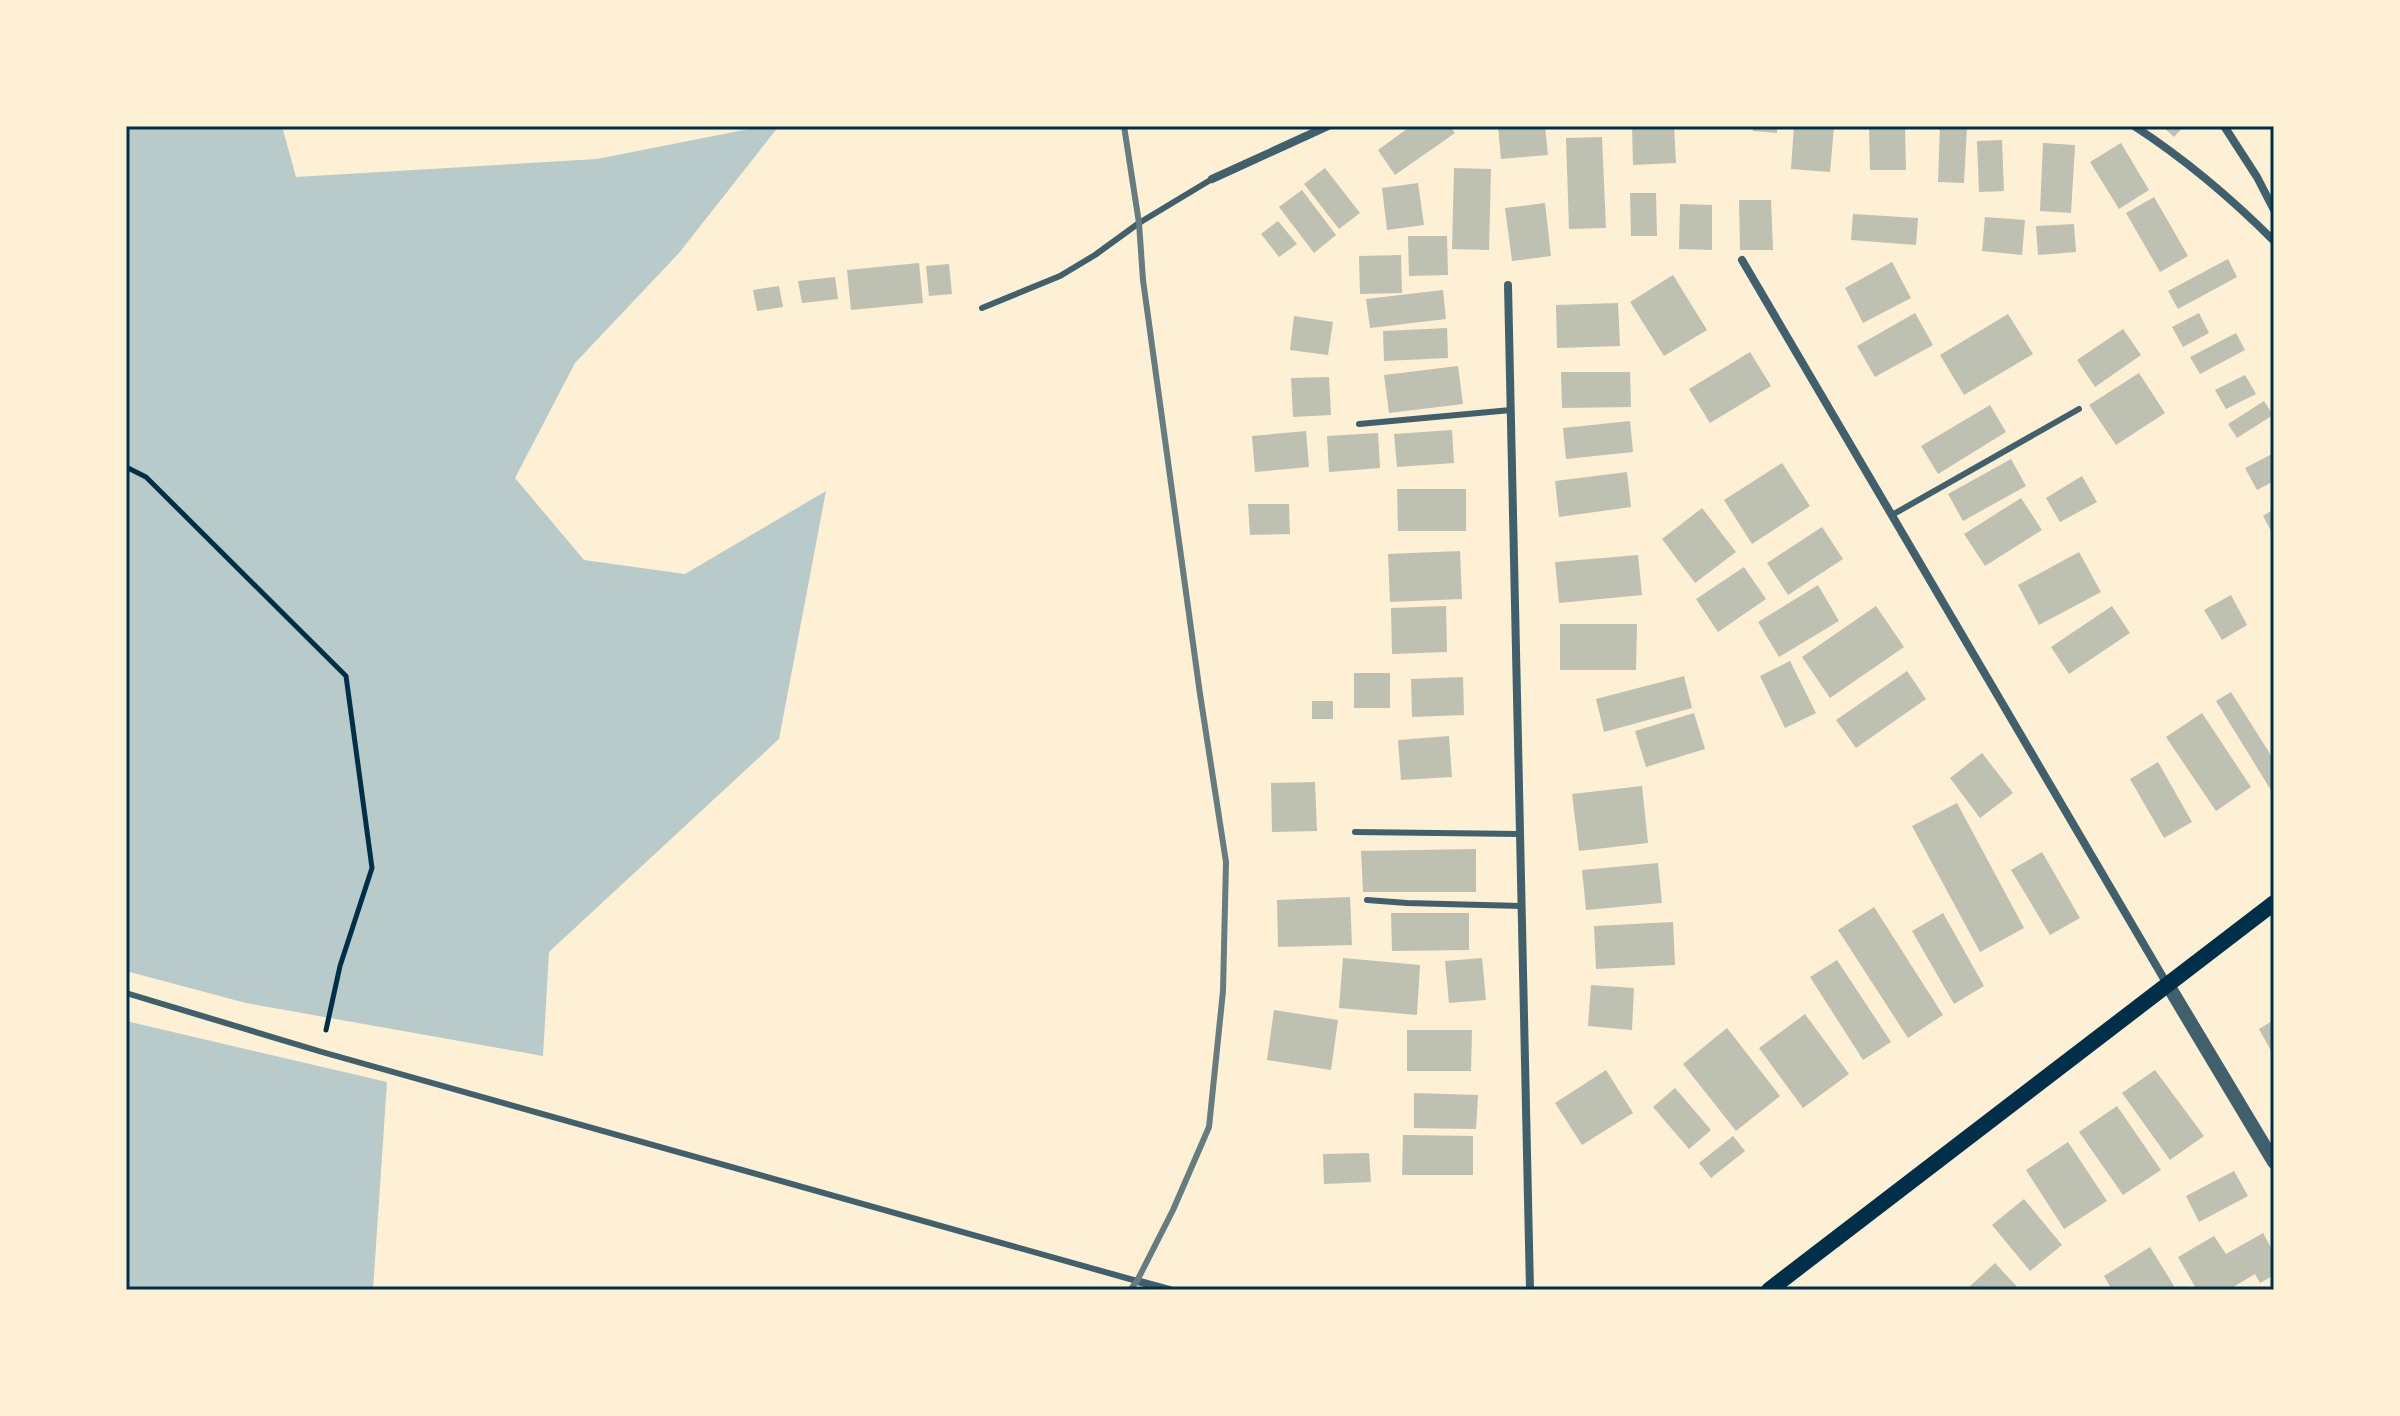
<svg xmlns="http://www.w3.org/2000/svg" width="2400" height="1416" viewBox="0 0 2400 1416" font-family="'DM Sans',sans-serif">
  <style>
    .green { fill: #b9caca }
    .building { fill: #bec0b2 }
    .lines { fill: none; stroke-linecap: round; stroke-linejoin: round }
    .path { stroke: #003049; stroke-width: 5 }
    .service { stroke: #3f606c; stroke-width: 6 }
    .minor { stroke: #3f606c; stroke-width: 8 }
    .tertiary { stroke: #3f606c; stroke-width: 14 }
    .secondary { stroke: #003049; stroke-width: 16 }
    .rail { stroke: #657d81; stroke-width: 6 }
    .neatline { fill: none; stroke: #003049; stroke-width: 3 }
  </style>
  <rect width="100%" height="100%" fill="#fdf0d5"/>
  <g class="green">
    <path d="M126,126H282L296,177L597,159L764,126H779L679,253L575,363L515,478L584,560L685,574L826,491L779,739L549,952L543,1056L246,1003L126,971Z"/>
    <path d="M126,1021L387,1082L373,1290H126Z"/>
  </g>
  <g class="building">
    <path d="M1411,126H1450L1455,133L1395,175L1378,150Z"/>
    <path d="M1498,126H1545L1548,155L1501,159Z"/>
    <path d="M1632,126H1674L1676,163L1633,165Z"/>
    <path d="M1753,126H1777V133L1753,131Z"/>
    <path d="M1794,126H1834L1830,172L1791,169Z"/>
    <path d="M1869,126H1905L1906,170H1870Z"/>
    <path d="M1940,126H1967L1964,183L1938,182Z"/>
    <path d="M2162,126H2184L2174,137Z"/>
    <path d="M1602,137L1606,228L1569,229L1566,138Z"/>
    <path d="M2002,140L2004,191L1979,192L1977,141Z"/>
    <path d="M2043,143L2075,145L2071,213L2040,211Z"/>
    <path d="M2121,143L2149,190L2119,209L2090,162Z"/>
    <path d="M1325,168L1360,213L1339,229L1304,184Z"/>
    <path d="M1454,168L1491,169L1489,250L1452,249Z"/>
    <path d="M1418,183L1424,225L1387,230L1382,188Z"/>
    <path d="M1302,190L1336,235L1314,253L1279,207Z"/>
    <path d="M1630,193H1656L1657,236H1631Z"/>
    <path d="M2154,197L2188,256L2160,272L2126,213Z"/>
    <path d="M1739,200H1771L1773,250H1740Z"/>
    <path d="M1545,203L1551,256L1512,261L1505,208Z"/>
    <path d="M1680,204L1712,205V250L1679,249Z"/>
    <path d="M1853,214L1918,218L1916,245L1851,240Z"/>
    <path d="M1985,217L2025,220L2022,255L1982,251Z"/>
    <path d="M1278,221L1297,244L1279,257L1261,234Z"/>
    <path d="M2074,224L2076,252L2038,255L2036,226Z"/>
    <path d="M1408,236H1447L1448,275L1409,276Z"/>
    <path d="M1401,255L1402,293L1360,294L1359,256Z"/>
    <path d="M2228,259L2237,277L2178,309L2168,291Z"/>
    <path d="M1892,262L1911,298L1863,323L1845,288Z"/>
    <path d="M919,263L923,303L851,310L847,270Z"/>
    <path d="M949,264L952,294L929,296L926,266Z"/>
    <path d="M1673,275L1707,330L1664,356L1630,302Z"/>
    <path d="M835,277L838,299L802,303L798,281Z"/>
    <path d="M779,286L783,307L757,311L753,290Z"/>
    <path d="M1443,290L1446,319L1370,328L1366,299Z"/>
    <path d="M1618,303L1620,346L1557,348L1556,305Z"/>
    <path d="M1915,313L1933,345L1875,377L1857,346Z"/>
    <path d="M2199,313L2209,333L2183,347L2172,327Z"/>
    <path d="M2008,314L2033,354L1964,395L1940,355Z"/>
    <path d="M1294,316L1333,322L1328,355L1290,350Z"/>
    <path d="M1447,328L1448,358L1384,361L1383,331Z"/>
    <path d="M2123,329L2141,355L2095,387L2077,360Z"/>
    <path d="M2236,333L2245,350L2200,374L2190,357Z"/>
    <path d="M1750,352L1771,386L1710,423L1689,389Z"/>
    <path d="M1458,366L1463,404L1389,413L1384,375Z"/>
    <path d="M1561,372H1630L1631,407L1562,408Z"/>
    <path d="M2139,373L2165,413L2116,445L2089,405Z"/>
    <path d="M2245,375L2256,394L2226,409L2215,390Z"/>
    <path d="M1329,377L1331,415L1293,417L1291,378Z"/>
    <path d="M2264,401L2273,415L2237,438L2228,424Z"/>
    <path d="M1990,405L2006,432L1938,474L1921,446Z"/>
    <path d="M1630,421L1633,452L1566,459L1563,428Z"/>
    <path d="M1452,430L1454,463L1397,467L1394,434Z"/>
    <path d="M1306,431L1309,467L1255,472L1252,436Z"/>
    <path d="M1378,433L1380,468L1329,472L1327,436Z"/>
    <path d="M2274,453V481L2257,490L2245,468Z"/>
    <path d="M2011,459L2026,486L1963,521L1948,494Z"/>
    <path d="M1782,463L1810,506L1752,544L1724,500Z"/>
    <path d="M1627,472L1631,507L1559,517L1555,481Z"/>
    <path d="M2082,476L2097,502L2060,522L2046,498Z"/>
    <path d="M1397,489H1466V531H1398Z"/>
    <path d="M2021,498L2042,530L1985,566L1964,534Z"/>
    <path d="M1248,504H1289L1290,534L1250,535Z"/>
    <path d="M1702,508L1736,552L1695,583L1662,539Z"/>
    <path d="M2274,509V536L2263,516Z"/>
    <path d="M1822,527L1843,559L1788,595L1767,563Z"/>
    <path d="M1460,551L1462,599L1390,602L1388,554Z"/>
    <path d="M2079,552L2101,592L2039,625L2018,585Z"/>
    <path d="M1638,555L1642,595L1559,603L1555,562Z"/>
    <path d="M1744,567L1766,599L1718,632L1696,599Z"/>
    <path d="M1818,585L1839,621L1779,657L1758,622Z"/>
    <path d="M2231,595L2247,625L2222,640L2204,610Z"/>
    <path d="M1446,606L1447,652L1392,654L1391,608Z"/>
    <path d="M1876,606L1904,647L1830,698L1802,657Z"/>
    <path d="M2112,606L2130,633L2069,674L2051,647Z"/>
    <path d="M1560,624H1637L1636,670H1560Z"/>
    <path d="M1790,661L1816,713L1785,728L1760,676Z"/>
    <path d="M1907,671L1926,699L1856,748L1836,720Z"/>
    <rect x="1354" y="673" width="36" height="35"/>
    <path d="M1684,676L1692,708L1604,732L1596,699Z"/>
    <path d="M1463,677L1464,715L1412,717L1411,679Z"/>
    <path d="M2231,692L2274,760V795L2216,701Z"/>
    <rect x="1312" y="701" width="21" height="18"/>
    <path d="M1694,713L1705,749L1646,767L1635,731Z"/>
    <path d="M2202,713L2251,787L2216,811L2166,737Z"/>
    <path d="M1449,736L1452,777L1401,780L1398,740Z"/>
    <path d="M1982,753L2013,793L1980,818L1950,778Z"/>
    <path d="M2158,762L2192,822L2164,838L2130,779Z"/>
    <path d="M1315,782L1317,831L1272,832L1271,783Z"/>
    <path d="M1642,786L1648,843L1579,851L1572,794Z"/>
    <path d="M1957,803L2024,928L1980,952L1912,826Z"/>
    <path d="M1476,849V892H1363L1361,851Z"/>
    <path d="M2042,852L2080,918L2050,935L2011,870Z"/>
    <path d="M1658,863L1662,903L1586,910L1582,870Z"/>
    <path d="M1350,897L1352,945L1278,947L1277,900Z"/>
    <path d="M1874,907L1943,1015L1908,1038L1838,930Z"/>
    <path d="M1391,913H1469V950L1392,951Z"/>
    <path d="M1943,913L1984,986L1954,1004L1912,931Z"/>
    <path d="M1673,922L1675,965L1596,969L1594,926Z"/>
    <path d="M1343,958L1420,965L1417,1015L1339,1008Z"/>
    <path d="M1482,958L1486,1000L1449,1003L1445,961Z"/>
    <path d="M1837,960L1891,1042L1863,1060L1810,977Z"/>
    <path d="M1591,985L1634,988L1632,1030L1588,1026Z"/>
    <path d="M1274,1010L1338,1020L1331,1070L1267,1060Z"/>
    <path d="M1805,1014L1849,1074L1803,1108L1759,1048Z"/>
    <path d="M2274,1020V1056L2259,1029Z"/>
    <path d="M1727,1028L1780,1096L1736,1131L1683,1064Z"/>
    <path d="M1407,1030H1472L1471,1071H1407Z"/>
    <path d="M1606,1070L1633,1113L1582,1145L1555,1103Z"/>
    <path d="M2155,1070L2204,1136L2170,1160L2122,1093Z"/>
    <path d="M1675,1088L1711,1130L1689,1149L1653,1107Z"/>
    <path d="M1414,1093L1478,1095L1476,1129L1414,1128Z"/>
    <path d="M2117,1106L2161,1170L2123,1195L2079,1132Z"/>
    <path d="M1403,1135L1473,1136V1175H1402Z"/>
    <path d="M1733,1136L1745,1151L1711,1178L1699,1163Z"/>
    <path d="M2068,1142L2107,1201L2064,1229L2026,1170Z"/>
    <path d="M1369,1153L1371,1182L1324,1184L1323,1154Z"/>
    <path d="M2234,1171L2248,1196L2199,1222L2186,1196Z"/>
    <path d="M2024,1199L2062,1245L2030,1271L1992,1225Z"/>
    <path d="M2263,1233L2274,1253V1275L2260,1283L2255,1274L2228,1290H2197L2178,1257L2214,1236L2226,1254Z"/>
    <path d="M2150,1247L2174,1286L2168,1290H2112L2104,1276Z"/>
    <path d="M1995,1263L2020,1290H1966Z"/>
  </g>
  <g class="lines">
    <path class="path" d="M126,467L146,477L346,676L372,868L340,966L326,1030"/>
    <g class="service">
      <path d="M982,308L1060,276L1095,255L1139,223L1212,179"/>
      <path d="M1359,424L1511,410"/>
      <path d="M1892,515L2079,409"/>
      <path d="M1355,832L1519,834"/>
      <path d="M1367,900L1407,903L1521,906"/>
      <path d="M126,993L322,1052L1137,1281"/>
    </g>
    <g class="minor">
      <path d="M2134,126C2185,159 2231,198 2274,241"/>
      <path d="M2224,126L2257,177L2274,210"/>
      <path d="M1212,179L1328,126"/>
      <path d="M1742,260L2167,984"/>
      <path d="M1508,285L1530,1290"/>
      <path d="M1137,1281L1170,1290"/>
    </g>
    <path class="tertiary" d="M2168,985L2274,1162"/>
    <path class="secondary" d="M1769,1290L2274,903"/>
    <path class="rail" d="M1124,126L1139,223L1143,280L1200,694L1226,862L1223,991L1209,1127L1173,1210L1137,1281L1130,1290"/>
  </g>
  <rect width="2400" height="1416" fill="none" stroke="#fdf0d5" stroke-width="256"/>
  <rect x="128" y="128" width="2144" height="1160" class="neatline"/>
</svg>
